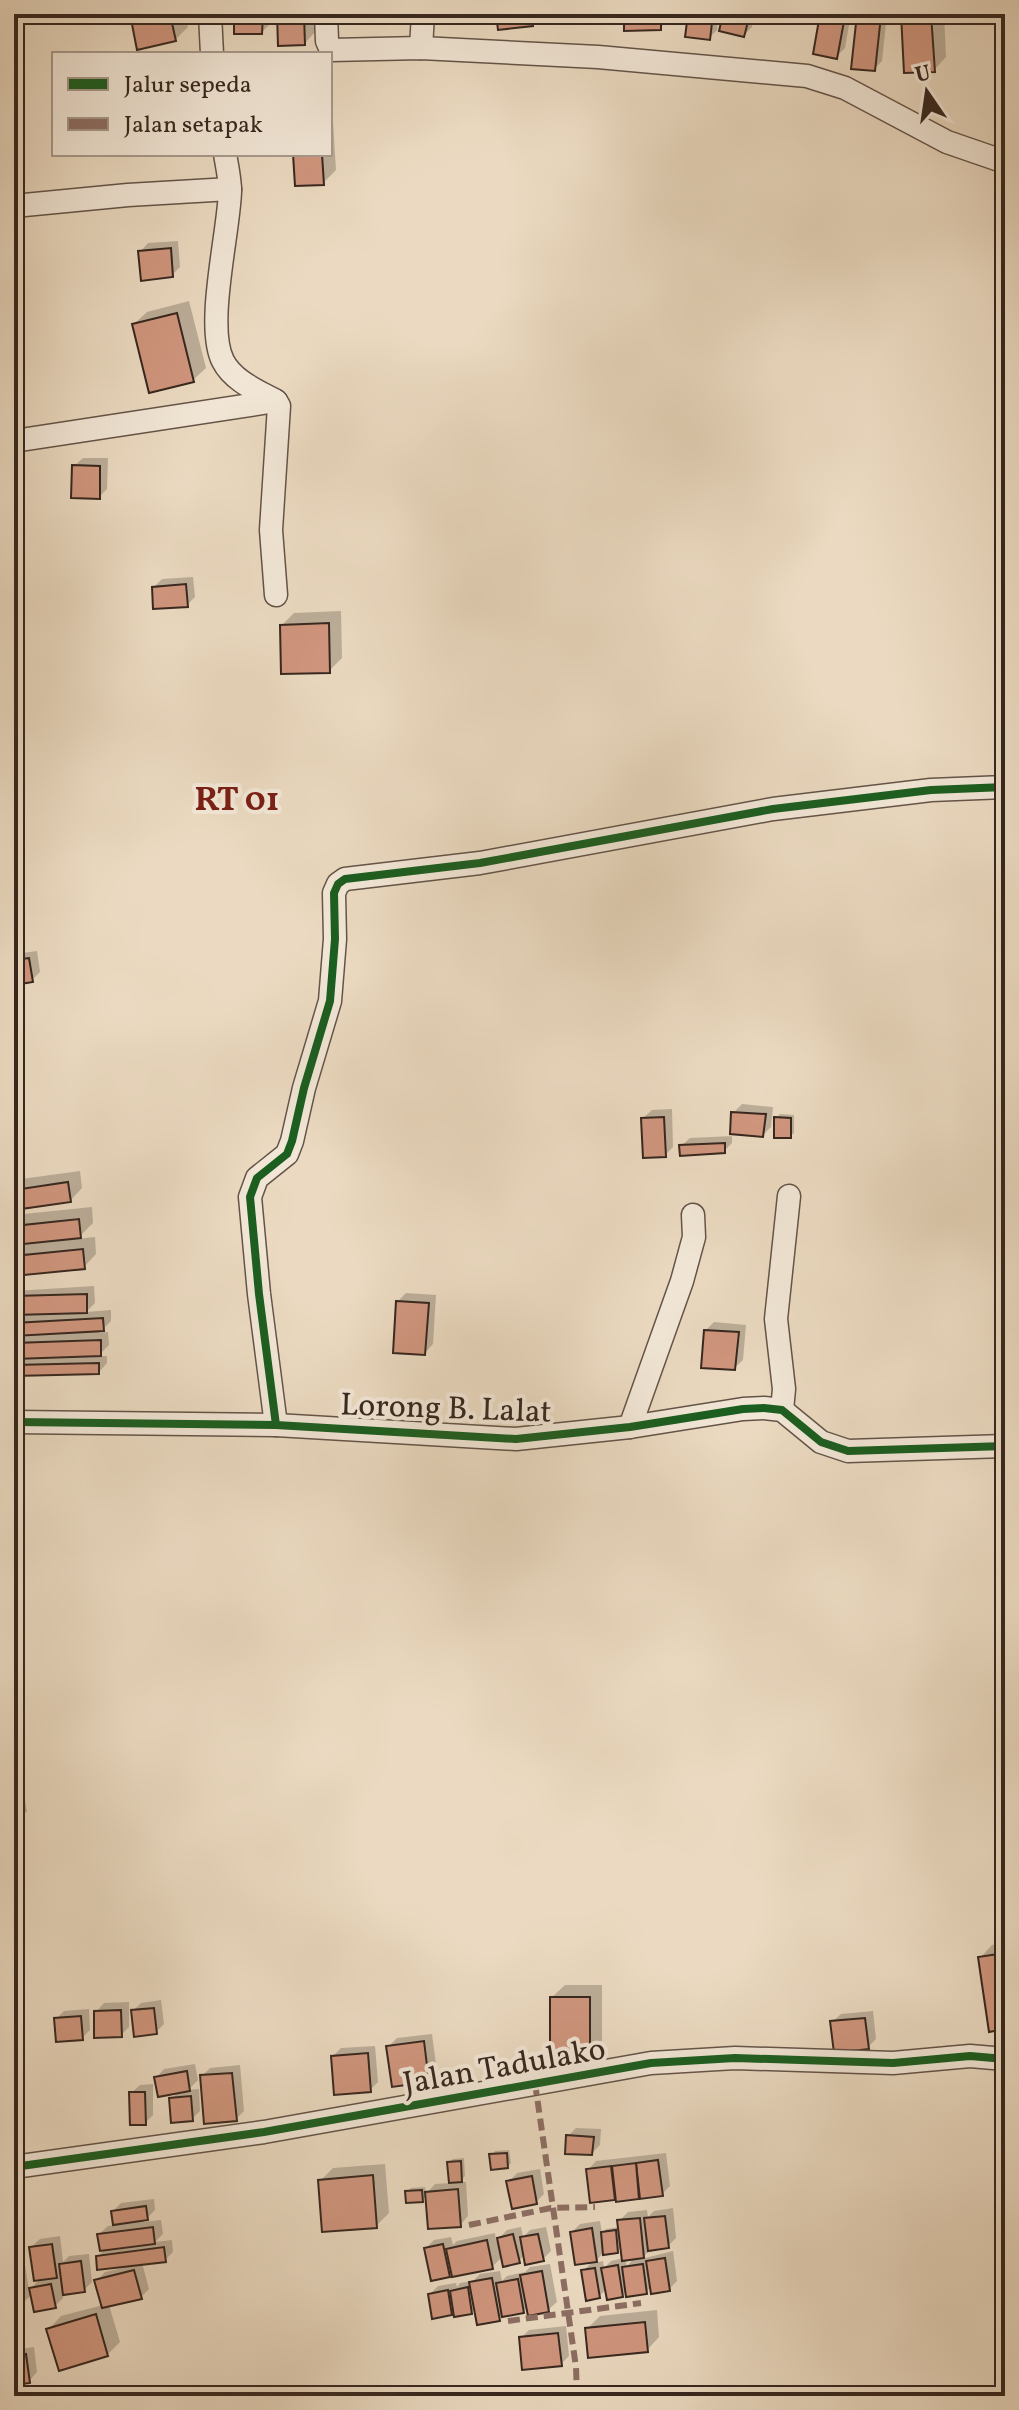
<svg xmlns="http://www.w3.org/2000/svg" width="1019" height="2410" viewBox="0 0 1019 2410" font-family="Vollkorn,serif">
  <style>
    .shadow { fill: #0003; fill-rule: evenodd }
    .building { fill: #d0967e; stroke: #37271f; stroke-width: 2 }
    .lines { fill: none; stroke-linecap: round; stroke-linejoin: round }
    .minor-casing { stroke: #645448; stroke-width: 25 }
    .minor { stroke: #f2e7d7; stroke-width: 22 }
    .quiet { stroke: #8d6e63; stroke-width: 6; stroke-dasharray: 12 6; stroke-linecap: butt }
    .cycleway-casing { stroke: #f2e7d7; stroke-width: 13 }
    .cycleway { stroke: #1b5e20; stroke-width: 8 }
    .labels { text-anchor: middle; stroke-width: 8; stroke-linejoin: round; paint-order: stroke }
    .street-label { font-size: 32px; fill: #37271f; stroke: #f2e7d7 }
    .neighbourhood-label { font-size: 34px; font-weight: bold; fill: #7a1f14; stroke: #f2e7d7 }
  </style>
  <rect width="100%" height="100%" fill="#ebdac1"/>
  <filter id="stains"><feTurbulence type="fractalNoise" baseFrequency=".0025" numOctaves="4"/><feColorMatrix values="0 0 0 0 .2 0 0 0 0 .09 0 0 0 0 .02 0 0 0 .5 -.17"/></filter>
  <radialGradient id="worn" r=".72"><stop offset=".6" stop-color="#630" stop-opacity="0"/><stop offset="1" stop-color="#630" stop-opacity=".3"/></radialGradient>
  <g class="shadow">
    <path d="M132,14H185L188,27L175,40Z"/>
    <path d="M236,14H270V24L262,32Z"/>
    <path d="M279,14H317V30L305,43Z"/>
    <path d="M498,14H542L532,24Z"/>
    <path d="M626,14H673V16L660,28Z"/>
    <path d="M690,14H719L717,30L709,38Z"/>
    <path d="M725,14H755L752,27L744,35Z"/>
    <path d="M822,14H851L845,48L837,56L816,53Z"/>
    <path d="M887,14L882,61L874,69L859,15Z"/>
    <path d="M903,14H944L946,57L934,70Z"/>
    <path d="M330,72L336,170L323,183L295,154H330Z"/>
    <path d="M178,241L180,267L172,275L140,252L148,243Z"/>
    <path d="M189,301L206,368L193,380L134,324L147,312Z"/>
    <path d="M83,458H108L107,489L99,497L74,466Z"/>
    <path d="M193,577L195,597L187,605L154,587L162,579Z"/>
    <path d="M341,611L342,658L329,671L282,625L294,613Z"/>
    <path d="M21,910L25,930L14,939V912Z"/>
    <path d="M37,951L40,972L32,980L14,983V954Z"/>
    <path d="M742,1104L773,1107L771,1127L763,1135L732,1133V1143L724,1151L681,1146L690,1138L732,1136L733,1113Z"/>
    <path d="M672,1109L673,1147L665,1155L643,1118L652,1110Z"/>
    <path d="M780,1114L794,1115V1133L790,1136L776,1118Z"/>
    <path d="M80,1171L82,1188L70,1201L14,1208V1180Z"/>
    <path d="M92,1207L93,1223L77,1239L95,1237L96,1254L84,1267L14,1274V1215Z"/>
    <path d="M94,1286L95,1303L86,1312L111,1310V1321L99,1333L108,1332L109,1345L98,1356H107V1363L99,1372L14,1374V1291Z"/>
    <path d="M406,1293L436,1295L433,1344L425,1353L398,1301Z"/>
    <path d="M714,1322L746,1325L743,1360L734,1368L706,1330Z"/>
    <path d="M24,1794L27,1812L14,1817V1796Z"/>
    <path d="M1005,1943V2027L980,1958L992,1945Z"/>
    <path d="M565,1985H602V2043L589,2056L552,1997Z"/>
    <path d="M161,2000L164,2024L156,2032L133,2011L141,2003Z"/>
    <path d="M129,2002V2027L121,2035L96,2012L104,2003Z"/>
    <path d="M89,2009L90,2030L82,2038L56,2019L64,2011Z"/>
    <path d="M873,2011L876,2039L868,2047L832,2022L841,2014Z"/>
    <path d="M432,2034L437,2072L428,2080L389,2046L397,2038Z"/>
    <path d="M375,2046L378,2082L370,2090L333,2056L341,2048Z"/>
    <path d="M195,2064L198,2080L188,2090L199,2089L200,2111L192,2119L171,2099L180,2091L156,2078L164,2069Z"/>
    <path d="M240,2065L244,2111L236,2119L202,2076L210,2068Z"/>
    <path d="M153,2084V2115L145,2123L131,2093L140,2085Z"/>
    <path d="M576,2128L601,2129L600,2145L592,2153L568,2136Z"/>
    <path d="M509,2150L511,2163L507,2167L492,2155L495,2151Z"/>
    <path d="M666,2153L670,2186L662,2194L592,2201L588,2170L596,2161Z"/>
    <path d="M464,2158L465,2176L459,2182H466L468,2216L460,2225L427,2195L422,2200L407,2192L411,2188L425,2187L426,2194L435,2184L451,2183L449,2162L453,2159Z"/>
    <path d="M385,2164L389,2213L376,2226L320,2181L333,2168Z"/>
    <path d="M14,2165L19,2197L14,2203Z"/>
    <path d="M540,2169L544,2194L536,2202L509,2182L517,2173Z"/>
    <path d="M154,2199L155,2210L143,2222L161,2220L163,2234L155,2242L172,2240L173,2252L165,2260L142,2263L149,2289L141,2297L109,2305L120,2342L107,2355L49,2329L61,2316L103,2305L97,2281L105,2272L122,2268L121,2265L98,2256L106,2248L99,2234L108,2226L115,2225L113,2211L121,2203Z"/>
    <path d="M673,2208L676,2238L668,2246L651,2249L641,2259L673,2251L677,2281L669,2289L652,2286L646,2292L628,2290L622,2295L607,2289L599,2296L583,2271L594,2260L572,2232L580,2224L600,2221L602,2233L606,2229L620,2227V2220L628,2212L647,2210L648,2217L654,2211ZM622,2246L624,2258L611,2261L604,2268L603,2261L594,2263L603,2253L617,2252ZM635,2257L627,2266L625,2258Z"/>
    <path d="M14,2226L19,2258L14,2263Z"/>
    <path d="M521,2227L523,2237L530,2230L546,2227L551,2251L543,2259L525,2254L519,2261L503,2256L492,2267L453,2271L449,2275L426,2248L434,2240L451,2237L453,2245L457,2241L495,2233L496,2241L507,2230Z"/>
    <path d="M60,2236L63,2262L69,2256L89,2254L92,2282L84,2290L62,2293L63,2298L55,2306L32,2294L22,2304L14,2305V2266L25,2265L29,2290L41,2278L31,2247L40,2239Z"/>
    <path d="M550,2264L557,2302L548,2310L528,2307L523,2311L503,2315L499,2319L476,2308L471,2312L434,2316L430,2294L438,2286L456,2283L457,2287L460,2283L473,2281L480,2274L500,2271L502,2281L507,2276L525,2272L530,2267Z"/>
    <path d="M657,2310L659,2337L647,2350L587,2329L600,2316Z"/>
    <path d="M566,2326L569,2356L561,2364L521,2338L529,2330Z"/>
    <path d="M34,2347L37,2372L29,2381L14,2383V2350Z"/>
  </g>
  <g class="building">
    <path d="M130,14H170L176,41L137,50Z"/>
    <path d="M234,14H263L262,34H234Z"/>
    <path d="M277,14H304L305,45L278,46Z"/>
    <path d="M378,14H403V21L379,23Z"/>
    <path d="M496,14H532L533,26L498,30Z"/>
    <path d="M554,14H591V16L554,18Z"/>
    <path d="M624,14H661V30L624,31Z"/>
    <path d="M688,14H713L710,40L685,37Z"/>
    <path d="M723,14H750L744,37L719,31Z"/>
    <path d="M820,14L845,16L837,59L813,54Z"/>
    <path d="M857,14L881,16L875,71L851,69Z"/>
    <path d="M901,14H931L935,72L904,73Z"/>
    <path d="M1005,93V133H1000L995,94Z"/>
    <path d="M293,154H322L324,185L295,186Z"/>
    <path d="M171,248L173,277L141,281L138,251Z"/>
    <path d="M177,313L194,382L149,393L132,324Z"/>
    <path d="M72,465L100,466V499L71,498Z"/>
    <path d="M186,584L188,607L153,609L152,587Z"/>
    <path d="M329,623L330,673L281,674L280,625Z"/>
    <path d="M29,958L33,982L14,985V960Z"/>
    <path d="M731,1112L766,1114L763,1137L730,1134Z"/>
    <path d="M664,1117L666,1157L643,1158L641,1118Z"/>
    <path d="M774,1117L791,1118V1138H774Z"/>
    <path d="M725,1143V1153L680,1156L679,1145Z"/>
    <path d="M68,1182L71,1202L14,1210V1190Z"/>
    <path d="M79,1219L81,1238L14,1245V1226Z"/>
    <path d="M83,1249L85,1269L14,1276V1256Z"/>
    <path d="M87,1294V1313L14,1315V1296Z"/>
    <path d="M396,1301L429,1303L425,1355L393,1353Z"/>
    <path d="M103,1318L104,1331L14,1336V1323Z"/>
    <path d="M704,1330L739,1332L735,1370L701,1368Z"/>
    <path d="M101,1340V1356L14,1359V1343Z"/>
    <path d="M99,1363V1374L14,1376V1365Z"/>
    <path d="M21,1797L24,1817L14,1819V1798Z"/>
    <path d="M1005,1953V2029L989,2032L978,1957Z"/>
    <rect x="550" y="1997" width="40" height="61"/>
    <path d="M154,2008L157,2034L134,2037L131,2010Z"/>
    <path d="M121,2010L122,2037L94,2038V2011Z"/>
    <path d="M81,2016L83,2040L56,2042L54,2018Z"/>
    <path d="M865,2018L869,2049L834,2053L830,2021Z"/>
    <path d="M424,2041L429,2082L392,2087L386,2046Z"/>
    <path d="M368,2053L371,2092L334,2095L331,2056Z"/>
    <path d="M187,2071L190,2091L158,2097L154,2077Z"/>
    <path d="M232,2073L237,2121L204,2124L200,2075Z"/>
    <path d="M129,2092H145L146,2125H130Z"/>
    <path d="M191,2096L193,2121L171,2123L169,2098Z"/>
    <path d="M566,2135L594,2137L592,2155L565,2154Z"/>
    <path d="M507,2153L508,2168L491,2170L489,2154Z"/>
    <path d="M658,2160L663,2196L640,2199L636,2163Z"/>
    <path d="M461,2161L462,2182L449,2183L447,2162Z"/>
    <path d="M636,2163L639,2199L616,2202L612,2166Z"/>
    <path d="M611,2166L615,2200L590,2203L586,2169Z"/>
    <path d="M373,2175L377,2228L322,2232L318,2180Z"/>
    <path d="M532,2176L537,2204L512,2209L506,2181Z"/>
    <path d="M458,2189L461,2227L428,2229L425,2192Z"/>
    <path d="M422,2190L423,2202L406,2203L405,2191Z"/>
    <path d="M146,2206L148,2220L113,2225L111,2211Z"/>
    <path d="M665,2216L669,2248L648,2251L644,2218Z"/>
    <path d="M640,2218L644,2258L622,2261L617,2220Z"/>
    <path d="M153,2227L155,2244L100,2251L97,2234Z"/>
    <path d="M592,2228L597,2262L575,2265L570,2232Z"/>
    <path d="M616,2230L618,2253L603,2255L601,2232Z"/>
    <path d="M513,2234L520,2263L503,2267L497,2238Z"/>
    <path d="M538,2234L544,2261L525,2265L520,2237Z"/>
    <path d="M487,2240L493,2269L452,2277L446,2249Z"/>
    <path d="M52,2244L57,2278L34,2281L29,2247Z"/>
    <path d="M443,2244L450,2277L431,2281L424,2248Z"/>
    <path d="M164,2247L166,2262L97,2270L96,2256Z"/>
    <path d="M665,2258L670,2291L651,2294L646,2261Z"/>
    <path d="M81,2261L85,2292L63,2295L59,2264Z"/>
    <path d="M643,2264L647,2294L626,2297L622,2267Z"/>
    <path d="M618,2265L623,2297L607,2300L601,2268Z"/>
    <path d="M595,2268L600,2298L586,2301L581,2270Z"/>
    <path d="M134,2270L142,2299L102,2308L94,2280Z"/>
    <path d="M542,2271L549,2312L528,2316L520,2275Z"/>
    <path d="M14,2272H18L23,2306L14,2307Z"/>
    <path d="M492,2278L500,2321L477,2325L469,2282Z"/>
    <path d="M518,2279L524,2313L502,2317L496,2283Z"/>
    <path d="M51,2284L56,2308L34,2312L29,2288Z"/>
    <path d="M468,2287L472,2314L454,2317L450,2291Z"/>
    <path d="M448,2290L452,2315L432,2319L428,2294Z"/>
    <path d="M96,2314L108,2356L59,2371L46,2329Z"/>
    <path d="M645,2322L648,2352L588,2358L585,2328Z"/>
    <path d="M558,2333L562,2366L522,2370L519,2337Z"/>
    <path d="M26,2354L30,2383L14,2385V2356Z"/>
  </g>
  <g class="lines">
    <defs>
      <g id="minor">
        <path d="M210,14L212,54"/>
        <path d="M326,14L327,41L331,50L421,48L598,57L807,76L845,88L947,142L1005,162"/>
        <path d="M421,48L423,14"/>
        <path d="M225,154C227,166 230,179 230,191C229,232 205,326 223,361C233,381 258,391 276,401L279,406L271,530L276,595"/>
        <path d="M14,206L128,195L230,189"/>
        <path d="M14,441L276,401"/>
        <path d="M782,1410L784,1389L776,1319L789,1196"/>
        <path d="M14,1422L276,1425L516,1439L630,1427L743,1409L764,1408L782,1410L821,1442L848,1451L1005,1446"/>
        <path d="M276,1425L259,1294L250,1197L257,1178L287,1154L292,1141L304,1088L330,1001L335,939L334,893L338,884L345,879L480,863L773,809L931,790L1005,787"/>
        <path d="M630,1427L682,1281L694,1237L693,1215"/>
        <path d="M14,2167L264,2132L651,2063L735,2058L893,2063L970,2056L1005,2059"/>
      </g>
    </defs>
    <use href="#minor" class="minor-casing"/>
    <use href="#minor" class="minor"/>
    <g class="quiet">
      <path d="M535,2083L576,2367L577,2396"/>
      <path d="M469,2225L551,2208L595,2207"/>
      <path d="M508,2321L641,2303"/>
    </g>
    <defs>
      <g id="cycleway">
        <path d="M14,1422L276,1425L516,1439L630,1427L743,1409L764,1408L782,1410L821,1442L848,1451L1005,1446"/>
        <path d="M276,1425L259,1294L250,1197L257,1178L287,1154L292,1141L304,1088L330,1001L335,939L334,893L338,884L345,879L480,863L773,809L931,790L1005,787"/>
        <path d="M14,2167L264,2132L651,2063L735,2058L893,2063L970,2056L1005,2059"/>
      </g>
    </defs>
    <use href="#cycleway" class="cycleway-casing"/>
    <use href="#cycleway" class="cycleway"/>
  </g>
  <g class="labels">
    <g class="street-label">
      <text transform="translate(446 1407) rotate(2)" y="11">Lorong B. Lalat</text>
      <text transform="translate(504 2065) rotate(-10)" y="11">Jalan Tadulako</text>
    </g>
    <g class="neighbourhood-label">
      <text x="237" y="810">RT 01</text>
    </g>
  </g>
  <rect width="1019" height="2410" fill="none" stroke="#ebdac1" stroke-width="48"/>
  <rect x="16" y="16" width="987" height="2378" fill="none" stroke="#37271f" stroke-width="4"/>
  <rect x="24" y="24" width="971" height="2362" fill="none" stroke="#37271f" stroke-width="2"/>
  <rect x="52" y="52" width="280" height="104" fill="#f2e7d7" stroke="#a79a8d" stroke-width="2"/>
  <rect x="68" y="78" width="40" height="12" fill="#1b5e20" stroke="#a79a8d" stroke-width="2"/>
  <text x="124" y="92" font-size="24" fill="#37271f">Jalur sepeda</text>
  <rect x="68" y="118" width="40" height="12" fill="#8d6e63" stroke="#a79a8d" stroke-width="2"/>
  <text x="124" y="132" font-size="24" fill="#37271f">Jalan setapak</text>
  <g transform="translate(927 92) rotate(347)" stroke="#f2e7d7" stroke-width="6" paint-order="stroke">
  <path d="M0-6L14 30L0 20L-14 30Z" fill="#37271f"/>
  <text y="-12" font-size="22" font-weight="bold" text-anchor="middle" fill="#37271f">U</text>
  </g>
  <rect width="100%" height="100%" filter="url(#stains)"/>
  <rect width="100%" height="100%" fill="url(#worn)"/>
</svg>
